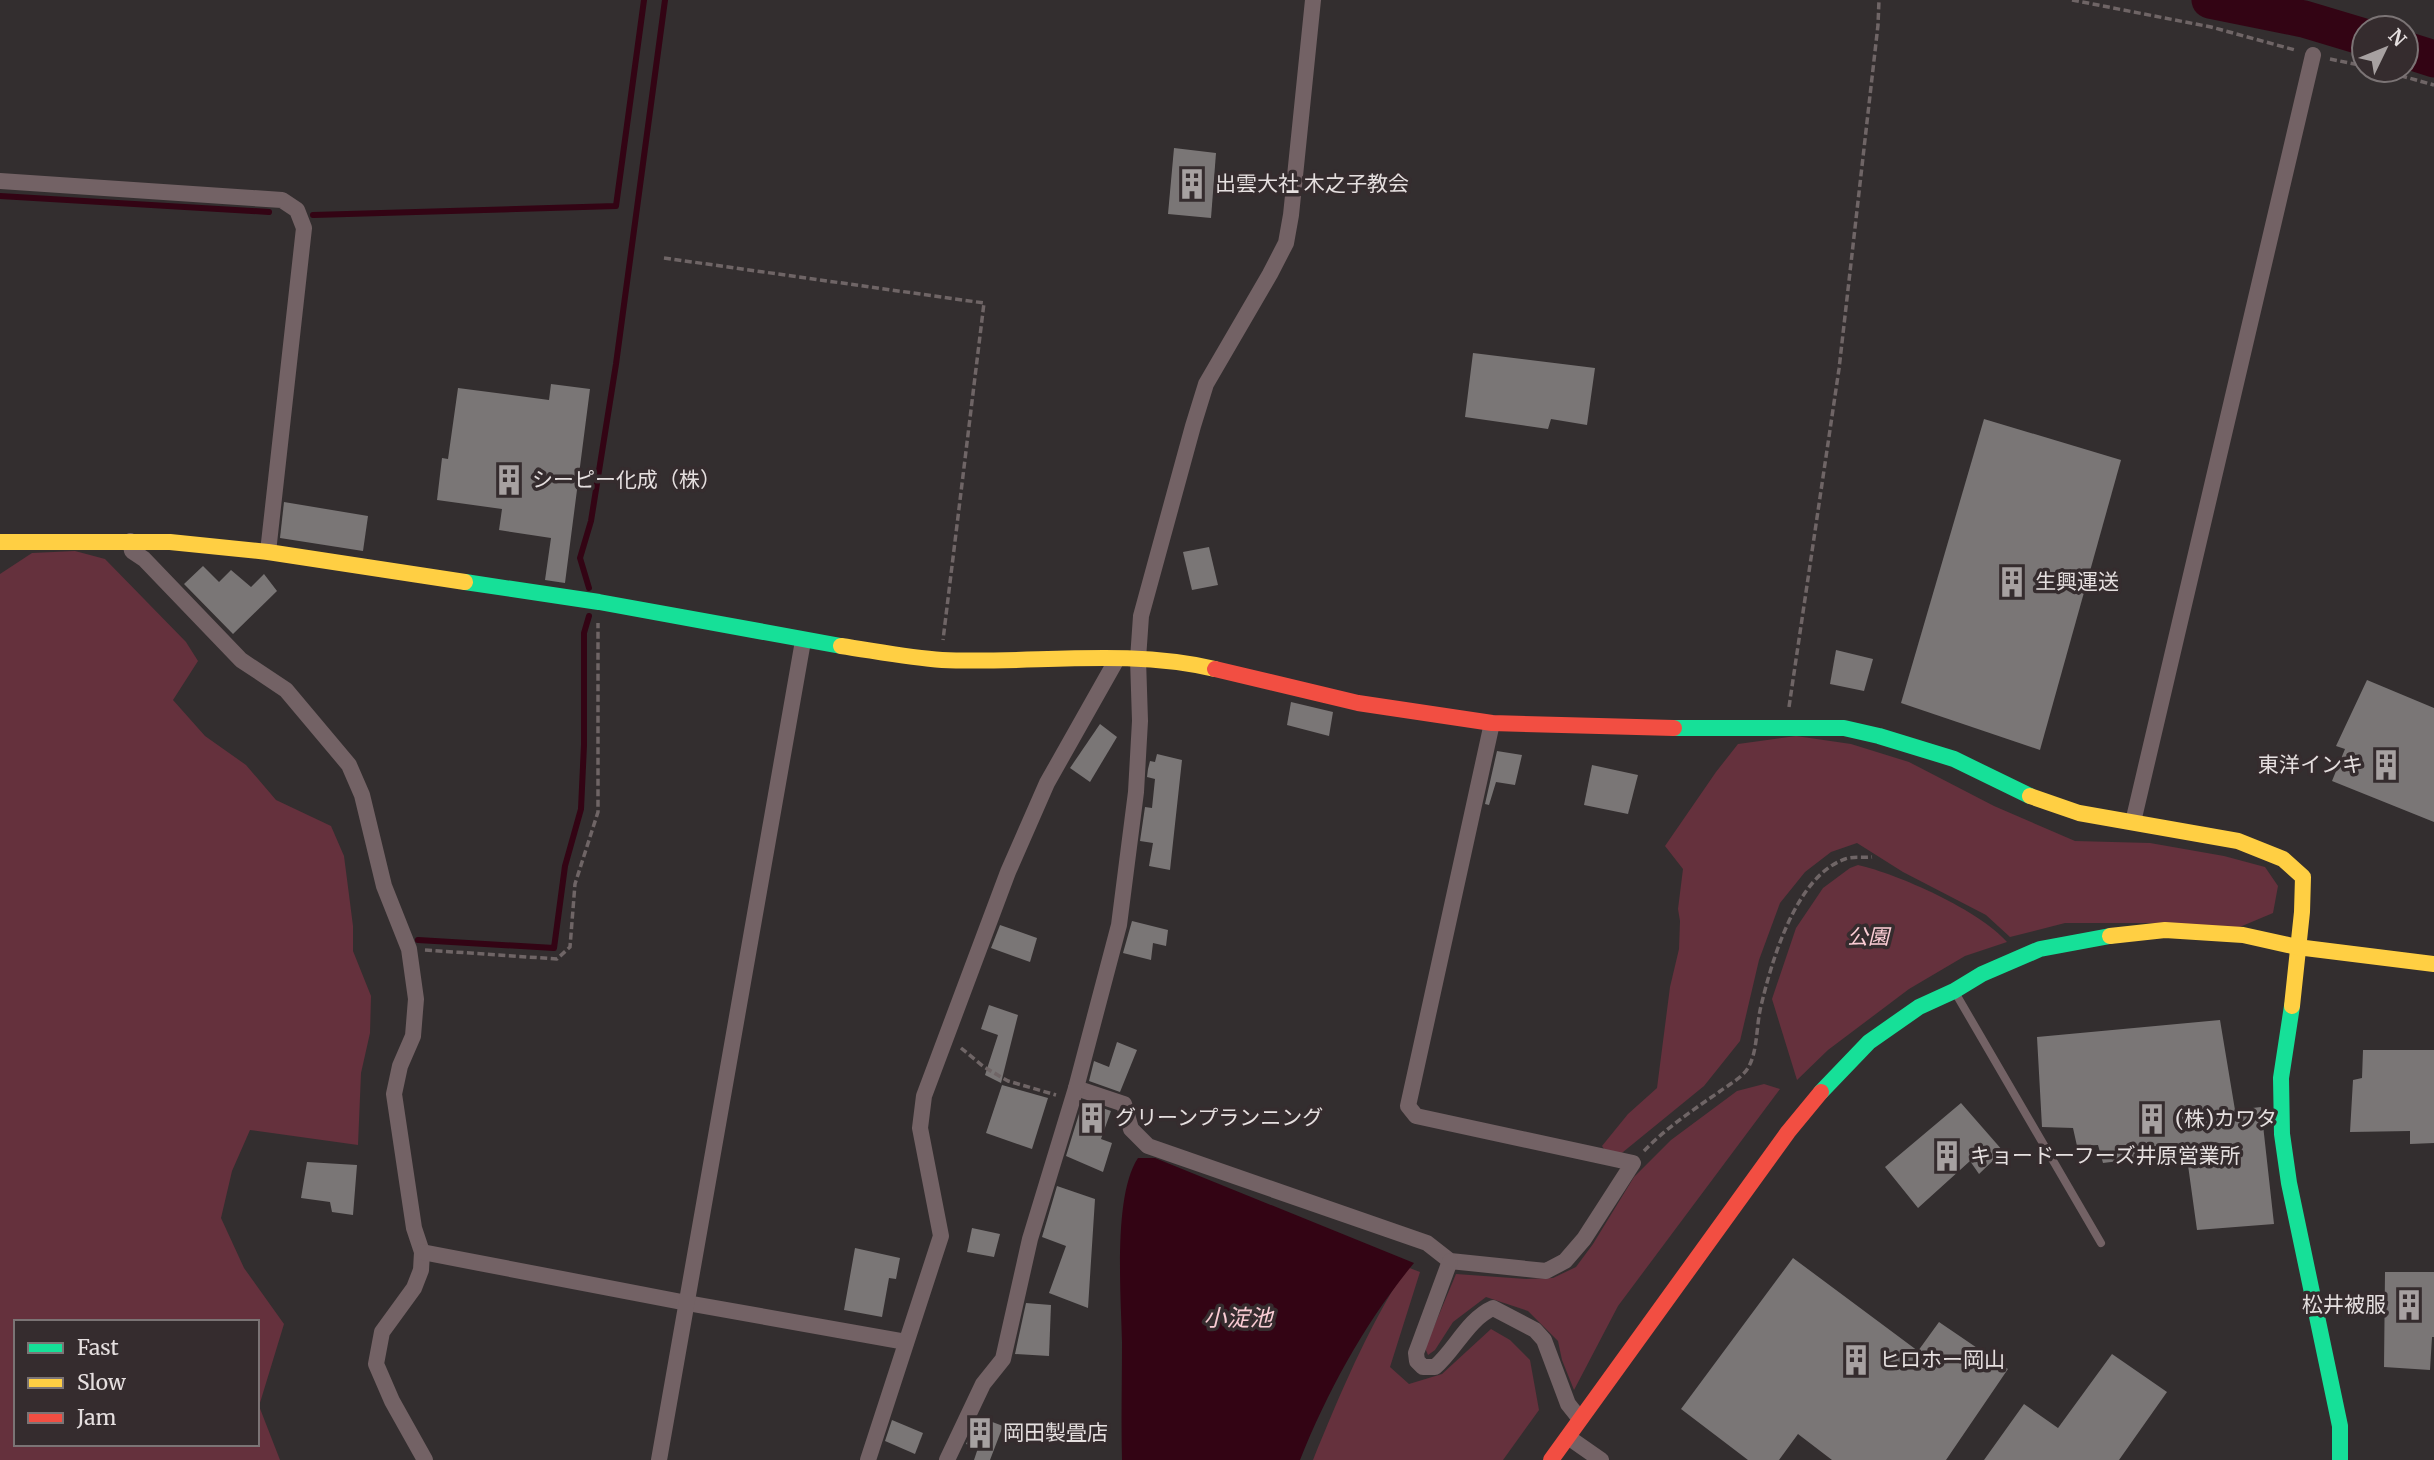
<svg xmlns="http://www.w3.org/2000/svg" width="2434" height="1460" viewBox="0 0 2434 1460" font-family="Merriweather,'Noto Sans JP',serif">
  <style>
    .green { fill: #65313d; fill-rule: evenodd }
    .water { fill: #330414 }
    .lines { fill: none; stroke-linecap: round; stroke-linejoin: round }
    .stream { stroke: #330414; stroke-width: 6 }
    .river { stroke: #330414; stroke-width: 37 }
    .building { fill: #7a7676 }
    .path { stroke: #6f6566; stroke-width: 3.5; stroke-dasharray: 7 3.5; stroke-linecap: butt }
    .lane { stroke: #736265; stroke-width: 8 }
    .street { stroke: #736265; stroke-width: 16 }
    .fast { stroke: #16e098; stroke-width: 16 }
    .slow { stroke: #ffcf43; stroke-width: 16 }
    .jam { stroke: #f24e42; stroke-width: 16 }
    .labels { text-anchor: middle; stroke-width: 7; stroke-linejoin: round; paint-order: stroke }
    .poi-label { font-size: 21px; fill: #e5dfdf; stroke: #352c2e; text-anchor: start }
    .park-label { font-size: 21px; font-style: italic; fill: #fccdd5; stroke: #352c2e }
    .water-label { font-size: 23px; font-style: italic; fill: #f9cbd3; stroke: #352c2e }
  </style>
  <rect width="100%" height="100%" fill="#332e2f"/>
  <g class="green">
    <path d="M75,551L105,559L186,642L198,661L173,700L205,736L246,765L276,800L331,826L344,856L353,926V951L371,996L370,1033L361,1073L358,1145L250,1130L232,1171L221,1218L244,1268L284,1324L259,1406L280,1460H0V574L32,553ZM16,1322H257V1444H16Z"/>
    <path d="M1796,736L1851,744L1909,762L1994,806L2075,841L2150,843L2224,856L2265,867L2278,886L2273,913L2235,929L2159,923H2065L2010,937L1986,915L1903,872L1857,843L1831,852L1805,872L1780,903L1759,960L1740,1041L1704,1086L1612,1161L1602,1146L1628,1114L1657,1088L1670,987L1679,949L1680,921L1678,909L1683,869L1665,846L1716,772L1738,744Z"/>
    <path d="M1858,865C1898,874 1981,911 2007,942L1965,956L1909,989L1828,1050L1797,1080L1772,999L1796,928L1823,888L1850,868Z"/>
    <path d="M1764,1084L1780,1089L1618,1306L1574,1390L1562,1360L1558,1341L1528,1311L1486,1297L1453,1322L1435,1350L1428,1355L1425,1348L1456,1274L1526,1279L1553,1278L1576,1267L1593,1244L1634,1177L1671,1140L1737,1091Z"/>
    <path d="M1407,1267L1420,1272L1390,1367L1409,1384L1442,1374L1491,1329L1510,1340L1530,1360L1539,1410L1503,1460H1313C1340,1394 1368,1327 1407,1267Z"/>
  </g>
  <path class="water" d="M1138,1158H1155L1414,1263C1366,1321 1328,1390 1300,1460H1122C1121,1421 1122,1382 1122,1342C1121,1296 1113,1195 1138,1158Z"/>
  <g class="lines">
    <g class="stream">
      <path d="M0,196L269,212"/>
      <path d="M313,215L616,206L644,0"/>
      <path d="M589,588L580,558L591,521L616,364L665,0"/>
      <path d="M418,940L554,948L565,866L581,809L584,745V633L589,616"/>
    </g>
    <g class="river">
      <path d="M2210,0L2304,19L2364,37"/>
      <path d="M2406,50L2434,59"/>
    </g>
  </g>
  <g class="building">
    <path d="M1174,148L1216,153L1211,218L1168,214Z"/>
    <path d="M1473,353L1595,368L1587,425L1551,419L1548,429L1465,417Z"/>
    <path d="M551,384L590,389L565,583L545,580L551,538L499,530L502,509L437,500L442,458L448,459L458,388L549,400Z"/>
    <path d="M1984,419L2121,460L2040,750L1901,703Z"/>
    <path d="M284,502L368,516L363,551L280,538Z"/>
    <path d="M1209,547L1218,585L1192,590L1183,552Z"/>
    <path d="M203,566L219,582L231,570L251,587L264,574L277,591L233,634L184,584Z"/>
    <path d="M1836,650L1873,659L1864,691L1830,684Z"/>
    <path d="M2367,680L2434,708V822L2332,781L2345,749L2336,746Z"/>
    <path d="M1291,702L1333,712L1329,736L1287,725Z"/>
    <path d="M1100,724L1117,737L1090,782L1070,768Z"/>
    <path d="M1497,751L1522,755L1515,785L1496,782L1489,805L1485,804Z"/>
    <path d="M1157,754L1182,760L1170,870L1149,866L1153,843L1140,841L1145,807L1152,808L1155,779L1147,777L1148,769L1150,761L1155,762Z"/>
    <path d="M1592,765L1638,775L1628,814L1584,805Z"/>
    <path d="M1132,921L1168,930L1166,946L1153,943L1151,960L1123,953Z"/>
    <path d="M1000,925L1037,938L1030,962L991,948Z"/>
    <path d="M989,1005L1018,1015L1001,1083L985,1075L998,1035L981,1029Z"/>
    <path d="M2220,1020L2235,1110L2261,1107L2274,1224L2197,1230L2187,1158L2135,1159L2103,1163L2098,1145L2077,1146L2073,1128L2042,1127L2037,1037Z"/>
    <path d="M1117,1042L1137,1050L1120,1092L1089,1081L1094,1061L1109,1067Z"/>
    <path d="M2363,1050H2434V1143L2410,1144V1131L2350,1132L2353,1080L2362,1078Z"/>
    <path d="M1002,1085L1048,1098L1032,1149L986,1133Z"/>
    <path d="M1083,1101L1111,1111L1101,1139L1112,1143L1103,1172L1066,1156Z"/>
    <path d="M1961,1103L2003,1151L1979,1174L1970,1161L1918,1208L1885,1167Z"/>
    <path d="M307,1162L357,1165L353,1215L332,1212L330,1202L301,1198Z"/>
    <path d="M1057,1186L1095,1199L1088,1308L1049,1293L1066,1246L1042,1237Z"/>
    <path d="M972,1228L1000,1234L994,1257L967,1252Z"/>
    <path d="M855,1248L900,1258L896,1279L889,1278L882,1317L844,1310Z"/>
    <path d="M1793,1258L1918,1351L1939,1322L2008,1369L1946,1460H1832L1798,1434L1779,1460H1748L1681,1409Z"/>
    <path d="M2385,1272H2434V1337H2432L2430,1370L2384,1367Z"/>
    <path d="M1026,1303L1051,1305L1049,1356L1015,1354Z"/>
    <path d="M2112,1354L2167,1392L2119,1460H1984L2024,1404L2058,1428Z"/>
    <path d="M979,1417L1003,1426L990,1460H974L978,1448L966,1444Z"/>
    <path d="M892,1420L923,1433L915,1454L885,1441Z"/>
  </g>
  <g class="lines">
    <g class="path">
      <path d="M2072,0L2211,27L2295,50"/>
      <path d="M2330,59L2364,66"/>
      <path d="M2380,70L2434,85"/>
      <path d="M664,258L984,303L943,640"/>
      <path d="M1789,707L1839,369L1878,25L1879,0"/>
      <path d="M425,950L557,959L570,947L575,884L598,812V623"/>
      <path d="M961,1048L984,1067L1008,1081L1056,1095"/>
      <path d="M1644,1151C1666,1128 1693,1110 1719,1092C1728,1085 1742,1078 1748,1068C1758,1051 1756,1026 1761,1006C1772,960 1796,876 1845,859C1853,856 1863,858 1872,857"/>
    </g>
    <path class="lane" d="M1956,994L2101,1243"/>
    <g class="street">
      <path d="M0,181L282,200L297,210L304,228L268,552"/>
      <path d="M130,541L132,551L144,559L241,660L286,690L349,765L362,795L384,886L409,949L416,999L413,1036L400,1066L394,1094L414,1228L422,1252L421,1270L414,1288L382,1332L376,1364L392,1401L425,1460"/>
      <path d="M2133,822L2313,55"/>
      <path d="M1076,1088L1124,1104L1131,1129L1148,1146L1427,1243L1450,1261L1546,1271L1565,1261L1584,1239L1633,1163L1416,1116L1408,1106L1492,723"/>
      <path d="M422,1252L687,1303L906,1342"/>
      <path d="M1450,1261L1416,1353L1417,1361L1423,1367H1435C1455,1350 1468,1319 1493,1308L1535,1330L1544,1340L1568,1404L1580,1419"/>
      <path d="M1568,1437L1601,1460"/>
      <path d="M659,1460L803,641"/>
      <path d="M868,1460L941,1236L920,1128L924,1096L1008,872L1047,783L1117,659"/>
      <path d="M947,1460L983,1384L1003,1359L1030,1239L1076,1088L1119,925L1136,792L1140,721L1138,659L1141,616L1193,426L1206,384L1270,274L1286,243L1291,215L1313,0"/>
    </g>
    <g class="fast">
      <path d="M465,582L599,602L841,646"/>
      <path d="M1674,728H1844L1879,736L1954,759L2030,796"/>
      <path d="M2292,1006L2281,1078L2282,1134L2289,1183L2340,1426V1460"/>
      <path d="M1821,1092L1869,1042L1919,1007L1954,991L1982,974L2040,949L2110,936"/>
    </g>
    <g class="slow">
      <path d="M0,542H170L268,552L465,582"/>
      <path d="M841,646C875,651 909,658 942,660C1033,664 1126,648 1215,669"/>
      <path d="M2030,796L2079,813L2238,841L2283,859L2303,877L2302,912L2292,1006"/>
      <path d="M2110,936L2165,930L2243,935L2297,947L2434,964"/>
    </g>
    <g class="jam">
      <path d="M1215,669L1358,703L1492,723L1674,728"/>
      <path d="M1551,1460L1788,1132L1821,1092"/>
    </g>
  </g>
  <defs>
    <symbol id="building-bare" viewBox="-9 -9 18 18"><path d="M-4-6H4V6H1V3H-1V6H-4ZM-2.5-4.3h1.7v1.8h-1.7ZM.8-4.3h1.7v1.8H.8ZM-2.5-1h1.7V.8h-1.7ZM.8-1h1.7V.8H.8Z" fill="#a7a1a1" stroke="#352c2e" stroke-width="2.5" paint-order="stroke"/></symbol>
  </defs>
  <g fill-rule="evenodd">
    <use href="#building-bare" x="1170" y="162" width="44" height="44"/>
    <use href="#building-bare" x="487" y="458" width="44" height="44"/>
    <use href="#building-bare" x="1990" y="560" width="44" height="44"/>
    <use href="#building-bare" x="2364" y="743" width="44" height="44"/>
    <use href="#building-bare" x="1070" y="1096" width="44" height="44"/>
    <use href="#building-bare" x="2130" y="1097" width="44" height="44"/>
    <use href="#building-bare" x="1925" y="1134" width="44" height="44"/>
    <use href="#building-bare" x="2387" y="1283" width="44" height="44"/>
    <use href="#building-bare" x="1834" y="1338" width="44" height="44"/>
    <use href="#building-bare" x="958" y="1411" width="44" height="44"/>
  </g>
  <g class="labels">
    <g class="poi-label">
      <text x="1215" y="191">出雲大社 木之子教会</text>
      <text x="532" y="487">シーピー化成（株）</text>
      <text x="2035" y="589">生興運送</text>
      <text x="2363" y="772" text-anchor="end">東洋インキ</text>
      <text x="1115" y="1125">グリーンプランニング</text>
      <text x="2175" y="1126">(株)カワタ</text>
      <text x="1970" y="1163">キョードーフーズ井原営業所</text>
      <text x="2386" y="1312" text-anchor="end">松井被服</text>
      <text x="1879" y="1367">ヒロホー岡山</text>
      <text x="1003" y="1440">岡田製畳店</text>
    </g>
    <g class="park-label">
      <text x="1868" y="944">公園</text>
    </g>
    <g class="water-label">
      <text x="1238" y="1326">小淀池</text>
    </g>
  </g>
  <rect x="14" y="1320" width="245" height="126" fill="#352c2e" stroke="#7b7475" stroke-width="2"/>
  <rect x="28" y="1343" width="35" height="10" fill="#16e098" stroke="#7b7475" stroke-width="2"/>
  <text x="77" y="1355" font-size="21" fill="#e5dfdf">Fast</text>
  <rect x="28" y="1378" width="35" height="10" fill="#ffcf43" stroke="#7b7475" stroke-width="2"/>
  <text x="77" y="1390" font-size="21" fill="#e5dfdf">Slow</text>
  <rect x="28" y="1413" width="35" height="10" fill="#f24e42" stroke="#7b7475" stroke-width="2"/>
  <text x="77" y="1425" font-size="21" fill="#e5dfdf">Jam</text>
  <g transform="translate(2385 49) rotate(47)"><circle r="33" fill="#352c2e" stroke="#7b7475" stroke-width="2"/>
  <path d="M0-5L12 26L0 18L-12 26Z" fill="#a7a1a1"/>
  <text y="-10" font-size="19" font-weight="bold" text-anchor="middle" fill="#e5dfdf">N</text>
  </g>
</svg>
